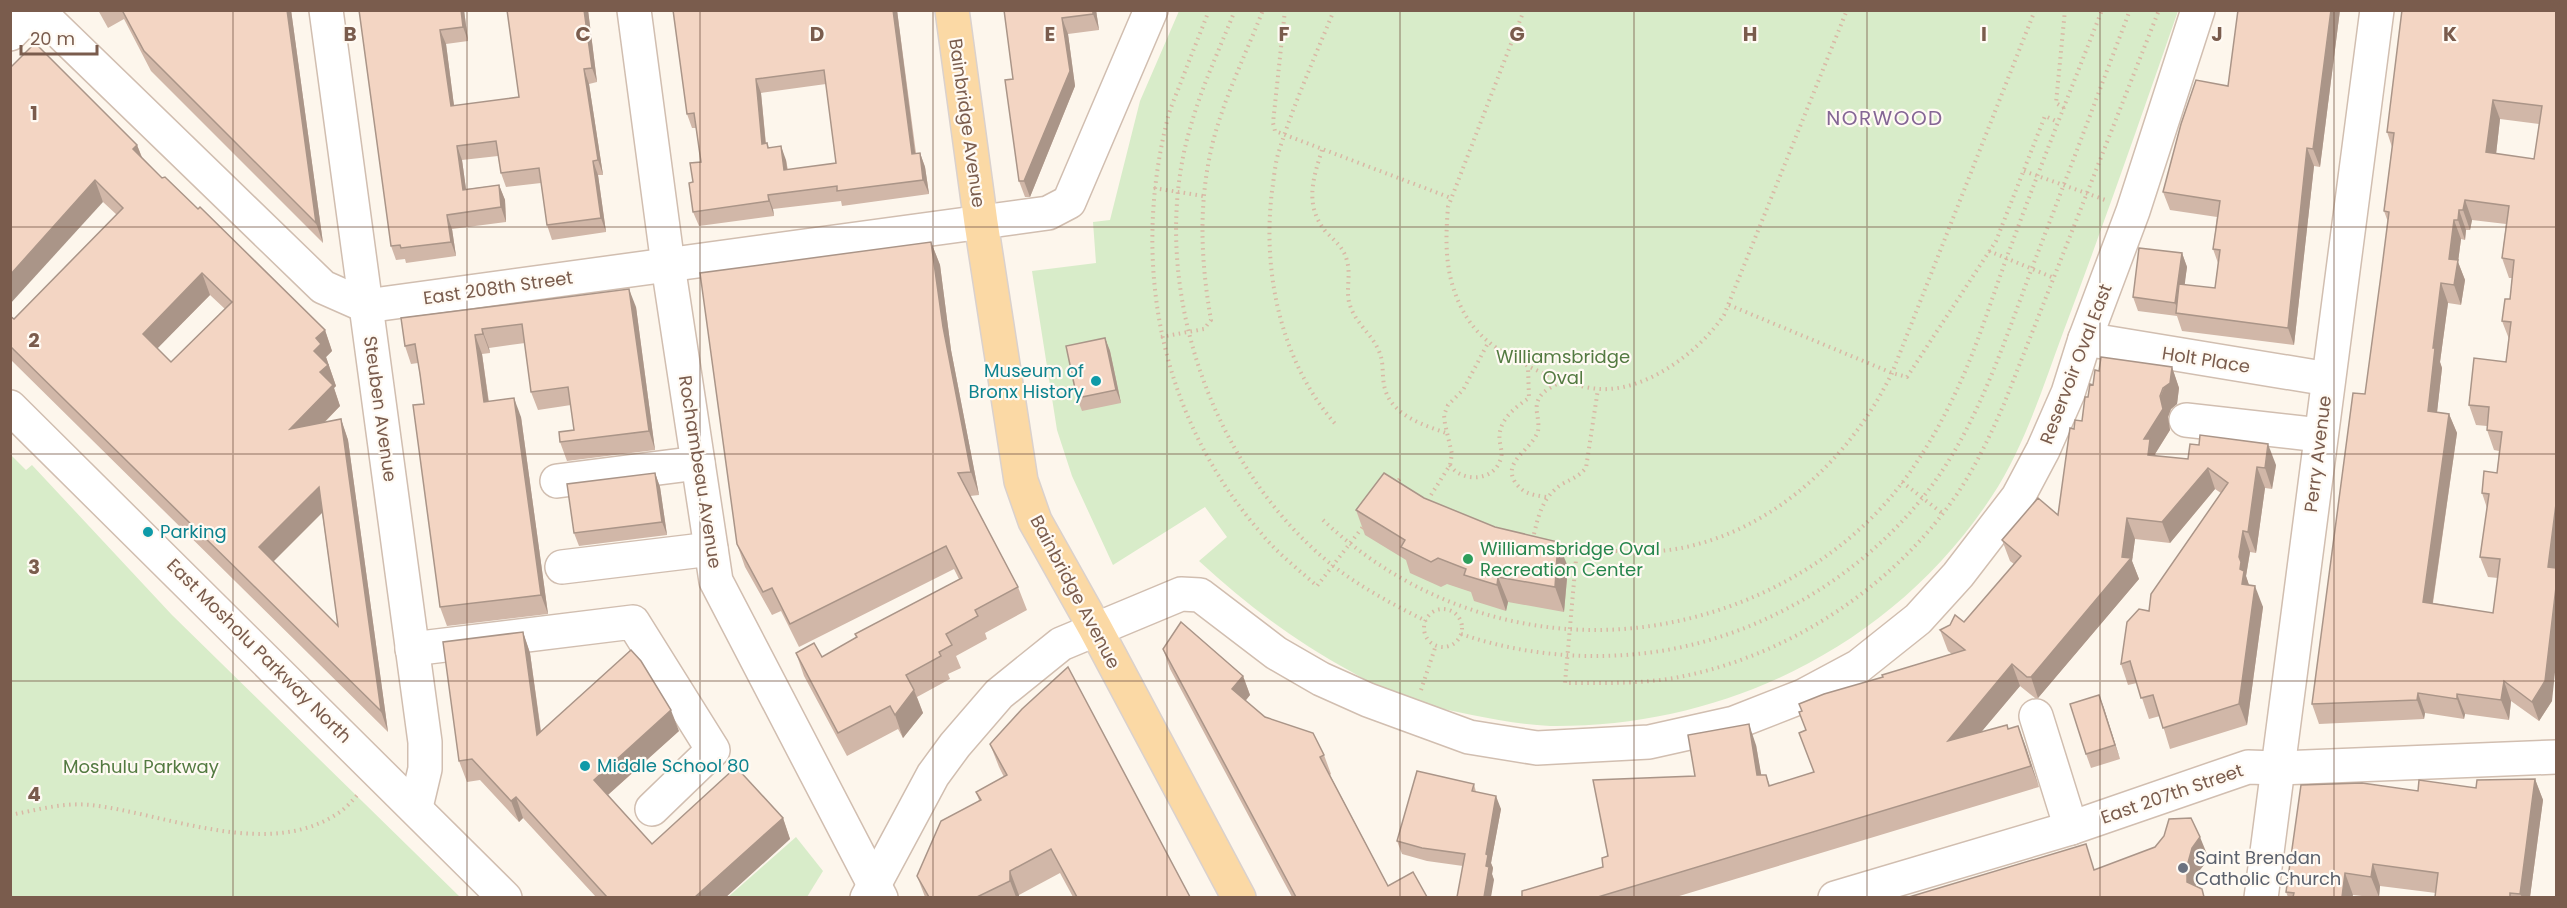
<svg xmlns="http://www.w3.org/2000/svg" width="2567" height="908" viewBox="0 0 2567 908" font-family="Poppins,sans-serif">
  <style>
    .green { fill: #d8ecc9 }
    .lines { fill: none; stroke-linecap: round; stroke-linejoin: round }
    .minor-casing { stroke: #d1beb0; stroke-width: 36 }
    .major-casing { stroke: #dad1cd; stroke-width: 36 }
    .path { stroke: #d9b8a5; stroke-width: 4; stroke-dasharray: 1.5 4.5; stroke-linecap: butt }
    .minor { stroke: #fff; stroke-width: 33 }
    .major { stroke: #fbd9a5; stroke-width: 33 }
    .wall { fill: #d1b7a8; fill-rule: evenodd }
    .shaded-wall { fill: #aa9588 }
    .building { fill: #f3d5c3; stroke: #aa9588; stroke-width: 1.5; fill-rule: evenodd }
    .grid { fill: none; stroke: #7a5c4d; stroke-width: 1.5; stroke-opacity: 0.55 }
    .culture-dot { fill: #0f9aa8; stroke: #fffaf3; stroke-width: 2 }
    .leisure-dot { fill: #2e9e5b; stroke: #fffaf3; stroke-width: 2 }
    .worship-dot { fill: #6b7280; stroke: #fffaf3; stroke-width: 2 }
    .labels { text-anchor: middle; stroke-width: 4.5; stroke-linejoin: round; paint-order: stroke }
    .street-label { font-size: 18px; fill: #7a5c4d; stroke: #fffaf3 }
    .park-label { font-size: 18px; fill: #537a41; stroke: #fffaf3 }
    .culture-label { font-size: 18px; fill: #0d838f; stroke: #fffaf3; text-anchor: start }
    .leisure-label { font-size: 18px; fill: #27864d; stroke: #fffaf3; text-anchor: start }
    .worship-label { font-size: 18px; fill: #5b616d; stroke: #fffaf3; text-anchor: start }
    .neighbourhood-label { font-size: 20px; letter-spacing: 1.5px; fill: #846695; stroke: #fffaf3 }
    .grid-label { font-size: 20px; text-anchor: middle; font-weight: bold; fill: #7a5c4d; stroke: #fffaf3; stroke-width: 4.5; stroke-linejoin: round; paint-order: stroke }
  </style>
  <rect width="100%" height="100%" fill="#fdf6ec"/>
  <g class="green">
    <path d="M1179,11H2178C2141,117 2104,224 2064,330C2043,386 2025,446 1992,496C1895,644 1727,728 1550,726C1524,725 1497,720 1472,715C1443,709 1415,703 1388,692C1375,686 1363,678 1350,671C1293,640 1247,605 1199,561L1227,537L1205,507L1113,565L1072,476L1057,430L1032,271L1096,263L1093,222L1110,220L1140,101Z"/>
    <path d="M11,455L26,470L32,465L172,615L460,897H11Z"/>
    <path d="M796,837L823,871L807,897H728Z"/>
  </g>
  <g class="lines">
    <defs>
      <g id="minor">
        <path d="M37,10L323,287L366,306L1048,213L1069,202L1151,10"/>
        <path d="M326,10L425,742V769L416,807"/>
        <path d="M634,10L668,265L716,581L881,898"/>
        <path d="M10,34L33,10"/>
        <path d="M2085,339L2328,379"/>
        <path d="M10,407L505,898"/>
        <path d="M2186,420L2320,435"/>
        <path d="M557,481L698,463"/>
        <path d="M562,567L711,549"/>
        <path d="M412,649L633,622L713,750L652,809"/>
        <path d="M2036,716L2071,828"/>
        <path d="M867,898L933,775L955,745L999,694L1061,644L1181,594L1200,595L1276,653L1321,679L1368,700L1469,737L1537,748L1649,742L1734,723L1803,696L1859,666L1918,619L1958,575L2018,497L2043,450L2068,393L2085,339L2133,211L2198,10"/>
        <path d="M1835,898L2071,828L2248,767L2277,768L2556,757"/>
        <path d="M2261,898L2377,10"/>
      </g>
      <path id="major" d="M952,10L981,223L1021,481L1035,521L1095,628L1239,898"/>
    </defs>
    <use href="#minor" class="minor-casing"/>
    <use href="#major" class="major-casing"/>
    <g class="path">
      <path d="M1209,10C1200,34 1190,58 1181,82C1176,95 1170,108 1167,121C1131,267 1161,418 1261,533C1277,553 1298,569 1317,586L1365,524"/>
      <path d="M1235,10C1220,48 1202,86 1191,125C1145,277 1209,466 1332,565C1360,587 1394,605 1426,621"/>
      <path d="M1285,10L1273,123L1275,131L1451,198"/>
      <path d="M1334,10C1315,57 1294,103 1279,151C1275,163 1274,178 1272,191C1262,273 1281,363 1337,426"/>
      <path d="M1524,10L1448,207C1445,244 1445,276 1462,309C1476,337 1500,352 1526,365C1547,376 1575,387 1599,389C1646,392 1699,352 1724,315L1847,10"/>
      <path d="M2035,10L1892,373C1852,455 1778,527 1686,547C1651,555 1613,551 1577,548L1565,683C1602,683 1638,684 1674,678C1785,658 1891,589 1955,497C1975,468 1990,436 2004,404L2159,10"/>
      <path d="M2064,108L2056,103L2065,10"/>
      <path d="M1322,150C1313,179 1304,205 1326,232C1335,241 1344,248 1347,261C1351,275 1346,289 1349,302C1354,322 1370,332 1378,349C1385,363 1381,375 1385,389C1392,415 1423,425 1446,433"/>
      <path d="M2024,171L2108,201"/>
      <path d="M1154,188L1203,196"/>
      <path d="M1989,251L2054,278"/>
      <path d="M1729,305L1892,373L1907,377L1996,241L2045,116L2058,122"/>
      <path d="M1161,337L1204,329L1211,320C1200,257 1198,196 1215,134C1227,92 1247,51 1263,10"/>
      <path d="M1450,465C1461,482 1492,482 1500,461C1503,455 1501,449 1500,443C1496,422 1514,408 1529,398L1528,367"/>
      <path d="M1902,482L1942,513"/>
      <path d="M1395,485L1402,476"/>
      <path d="M1431,495L1450,465L1452,454L1445,424L1444,415L1448,405L1463,390L1488,343"/>
      <path d="M1546,497C1533,495 1523,494 1515,482C1502,461 1532,450 1538,431C1539,426 1538,419 1537,413C1534,394 1549,388 1563,381"/>
      <path d="M1323,520C1398,591 1496,631 1599,630C1707,629 1819,581 1890,498C1918,465 1942,423 1960,383C1980,339 1994,291 2011,246C2040,167 2071,89 2102,10"/>
      <path d="M1534,534C1539,513 1543,497 1562,484C1572,479 1579,476 1586,468L1598,389"/>
      <circle cx="1443" cy="628" r="19"/>
      <path d="M1461,634C1537,660 1622,663 1699,643C1790,619 1877,561 1933,484C1981,418 2006,336 2035,260C2067,177 2098,94 2130,10"/>
      <path d="M1421,690L1436,645"/>
      <path d="M10,815C37,810 64,802 91,805C168,814 269,861 340,812C347,807 353,800 359,793"/>
      <path d="M10,896L13,898"/>
    </g>
    <use href="#minor" class="minor"/>
    <use href="#major" class="major"/>
  </g>
  <g class="wall">
    <path d="M98,10H291L323,243L151,71L124,19L108,28Z"/>
    <path d="M359,10H464L468,41L446,44L454,106L519,97L507,10H588L597,82L589,84L603,175H598L606,232L552,240L547,225L541,183L506,187L501,173L498,156L462,160L466,189L499,185L505,200L506,222L452,229L456,256L406,263L405,259L396,260L391,246Z"/>
    <path d="M673,10H897L916,153H920L925,167L929,194L842,206L841,201L773,209L774,216L699,226L693,212V182L701,162L696,128H692L687,114ZM826,84L836,163L788,170L786,160L769,148L767,143L766,144L761,93Z"/>
    <path d="M1004,10H1096L1099,30L1068,34L1075,86L1030,197H1025L1019,181L1013,79Z"/>
    <path d="M2340,10L2320,167L2314,166L2294,345L2182,331L2177,316L2138,311L2133,297L2182,253L2187,267L2184,285L2215,288L2218,263L2213,249L2217,217L2170,210L2163,192L2228,86Z"/>
    <path d="M2556,10L2552,701L2539,721L2511,701L2509,720L2465,714L2464,719L2425,713L2424,719L2319,724L2312,704L2365,394L2388,222L2384,211L2392,147L2387,132ZM2500,119L2539,124L2534,159L2496,154ZM2472,220L2506,224L2502,258L2509,278H2512L2510,299L2502,321L2509,339L2506,362L2469,405L2476,425L2487,426V430L2494,450L2499,451L2497,473L2482,493L2487,508L2480,557L2488,577L2498,578L2493,613L2433,603L2457,433L2449,414L2437,412L2442,368L2440,362L2448,303L2461,305L2465,280L2458,262L2461,239L2465,240L2466,230H2470Z"/>
    <path d="M10,68L137,145L142,157L162,178L325,330L332,351L326,357L336,386L334,388L340,406L325,422L341,419L348,440L388,732L10,359V316L14,319L117,215L103,202ZM210,295L225,309L171,362L157,348ZM322,512L338,626L273,561Z"/>
    <path d="M931,242L940,265L951,350L979,495L970,496L1018,587L1027,610L985,633L987,639L956,656L961,668L948,674L950,679L917,697L923,713L903,738L898,729L847,756L804,676L796,653L822,657L959,579L954,569L799,647L781,611L772,615L745,567L737,544Z"/>
    <path d="M636,307L655,450L567,461L560,442L574,430L571,405L538,410L531,392L525,343L489,348L490,353L482,354L489,402L521,417L548,614L447,626L440,607L424,404L418,363L411,364L405,346L401,318Z"/>
    <path d="M1105,338L1110,351L1121,403L1082,411L1077,398Z"/>
    <path d="M2172,367L2179,388L2177,404L2171,409L2168,417L2170,430L2155,454L2156,456L2188,459L2276,465L2272,489L2265,488L2256,553L2250,552L2246,576L2249,585L2263,607L2247,725L2170,749L2160,716L2149,719L2137,683L2128,685L2121,664L2149,611L2221,493L2215,489L2170,543L2135,539L2132,561L2139,579L2038,698H2035L2020,686L1981,732L2008,729L2018,726L2039,787L1676,897H1522L1603,867L1608,856L1695,776L1756,745L1761,775H1766L1770,786L1814,772L1799,733L1806,730L1799,712L1883,677L1952,654L1948,651L1940,630L1964,622L2014,564L2010,561L2002,540L2058,515L2074,429L2082,421L2088,397L2099,371Z"/>
    <path d="M655,473L660,487L667,535L579,546L574,533Z"/>
    <path d="M1424,498L1568,567L1564,612L1508,602L1506,611L1474,601L1471,592L1447,584L1441,587L1410,573L1406,560L1365,535L1356,510Z"/>
    <path d="M523,632L530,653L541,731H679L608,795L652,844L783,818L790,839L726,897H596L523,818L519,822L480,780L467,782L459,761Z"/>
    <path d="M1163,649L1243,676L1250,695L1245,701L1265,717L1324,755L1331,774L1330,775L1388,886L1427,897H1292L1170,669Z"/>
    <path d="M2099,695L2120,759L2091,768L2086,754Z"/>
    <path d="M990,744L1190,897H1073L1060,873L1019,895V897H925L917,876L979,800L976,792L1004,777L999,767Z"/>
    <path d="M2535,779L2543,800L2530,897H2435L2436,893L2380,886L2379,897H2371L2353,895L2352,897H2288L2286,892L2418,791L2476,788Z"/>
    <path d="M1474,784L1476,792L1501,809L1491,863L1493,868L1492,874L1494,880L1463,866L1427,861L1402,854L1397,841Z"/>
  </g>
  <g class="shaded-wall">
    <path d="M287,10H291L323,243L316,223Z"/>
    <path d="M461,10H464L468,41L463,27Z"/>
    <path d="M584,10H588L597,82L592,68Z"/>
    <path d="M893,10H897L917,168L912,154Z"/>
    <path d="M1093,10H1096L1099,30L1093,14Z"/>
    <path d="M2331,10H2340L2320,167L2313,149Z"/>
    <path d="M1062,18L1068,34L1075,86L1030,197L1024,181Z"/>
    <path d="M440,30L446,44L456,121L451,106Z"/>
    <path d="M584,69L589,84L603,175L598,160Z"/>
    <path d="M756,79L761,93L767,158L762,144Z"/>
    <path d="M2493,100L2500,119L2494,172L2486,152Z"/>
    <path d="M137,145L145,166L133,149Z"/>
    <path d="M457,146L462,160L468,204L463,190Z"/>
    <path d="M781,146L786,160L789,185L784,170Z"/>
    <path d="M2307,148L2314,166L2294,345L2288,328Z"/>
    <path d="M920,153L925,167L929,194L923,180Z"/>
    <path d="M593,161L598,175L606,232L601,218Z"/>
    <path d="M95,180L103,202L10,304V275Z"/>
    <path d="M499,185L505,200L506,222L501,207Z"/>
    <path d="M768,195L773,209L774,216L769,201Z"/>
    <path d="M2465,200L2472,220L2470,230L2463,210Z"/>
    <path d="M2459,210L2466,230L2465,240L2458,220Z"/>
    <path d="M447,215L452,229L456,256L451,242Z"/>
    <path d="M2454,220L2461,239L2458,262L2465,280L2461,305L2454,285L2449,259Z"/>
    <path d="M931,242L940,265L951,350L979,495L971,472L943,327Z"/>
    <path d="M2182,253L2187,267L2181,313H2179L2175,303Z"/>
    <path d="M202,273L210,295L151,355L143,334Z"/>
    <path d="M2441,283L2448,303L2440,362L2442,368L2435,430L2428,411L2433,348Z"/>
    <path d="M629,289L636,307L655,450L649,431Z"/>
    <path d="M482,329L489,348L490,353L483,334Z"/>
    <path d="M325,330L332,351L326,357L336,386L334,388L340,406L297,450L290,429L320,372L314,351L316,338Z"/>
    <path d="M475,335L482,354L491,420L484,402Z"/>
    <path d="M1105,338L1110,351L1121,403L1116,390Z"/>
    <path d="M2172,367L2179,388L2177,404L2171,409L2168,417L2170,430L2155,454L2158,460L2148,455L2144,439Z"/>
    <path d="M514,398L521,417L548,614L541,595Z"/>
    <path d="M2449,414L2457,433L2430,621L2423,602Z"/>
    <path d="M341,419L348,440L388,732L381,711Z"/>
    <path d="M2268,444L2276,465L2272,489L2265,468Z"/>
    <path d="M2257,467L2265,488L2256,553L2248,532Z"/>
    <path d="M2208,468L2215,489L2170,543L2162,522Z"/>
    <path d="M655,473L660,487L667,535L662,522Z"/>
    <path d="M319,487L327,508L267,568L259,547Z"/>
    <path d="M2556,504V575L2548,567Z"/>
    <path d="M2127,518L2135,539L2132,561L2139,579L2038,698L2031,677L2122,557Z"/>
    <path d="M2243,531L2250,552L2246,576L2249,585L2242,584L2239,557Z"/>
    <path d="M1558,542L1568,567L1564,612L1555,587Z"/>
    <path d="M1498,577L1508,602L1506,611L1497,585Z"/>
    <path d="M2255,586L2263,607L2247,725L2239,704Z"/>
    <path d="M2556,587V663L2552,701L2539,721L2532,702Z"/>
    <path d="M523,632L530,653L544,756L537,735Z"/>
    <path d="M2012,664L2020,686L1956,762L1948,741Z"/>
    <path d="M1243,676L1250,695L1239,709L1232,689Z"/>
    <path d="M2504,681L2511,701L2509,720L2501,700Z"/>
    <path d="M914,690L923,713L903,738L895,715Z"/>
    <path d="M2418,693L2425,713L2424,719L2417,700Z"/>
    <path d="M2457,694L2465,714L2464,719L2457,699Z"/>
    <path d="M2099,695L2104,708L2120,759L2115,745Z"/>
    <path d="M671,710L679,731L601,801L594,780Z"/>
    <path d="M1749,724L1756,745L1765,796L1757,775Z"/>
    <path d="M2018,726L2026,747L2039,787L2031,766Z"/>
    <path d="M2535,779L2543,800L2530,897H2522L2520,894Z"/>
    <path d="M1496,796L1501,809L1491,863L1493,868L1492,874L1494,880L1491,897H1484L1486,866V854Z"/>
    <path d="M516,797L523,818L519,822L511,801Z"/>
    <path d="M783,818L790,839L726,897H695Z"/>
    <path d="M2200,837L2209,859L2200,870L2195,889L2187,882V866L2192,848Z"/>
    <path d="M2373,864L2380,886L2379,897L2371,877Z"/>
    <path d="M1010,871L1019,895V897H1016L1010,881Z"/>
    <path d="M2345,873L2353,895L2352,897H2342Z"/>
  </g>
  <g class="building">
    <path d="M122,10H287L316,223L144,51Z"/>
    <path d="M359,10H461L463,27L440,30L451,106L519,97L507,10H584L592,68L584,69L598,160L593,161L601,218L547,225L539,168L501,173L496,141L457,146L463,190L499,185L501,207L447,215L451,242L401,248L400,245L391,246Z"/>
    <path d="M673,10H893L912,154L920,153L923,180L837,191V186L768,195L769,201L693,212L689,183L693,182L690,163L701,162L694,113L687,114ZM824,70L836,163L784,170L781,146L768,148L767,143L762,144L756,79Z"/>
    <path d="M1004,10H1093V14L1062,18L1070,71L1024,181H1019L1005,80L1013,79Z"/>
    <path d="M2238,10H2331L2313,149L2307,148L2288,328L2176,313L2179,284L2215,288L2220,250L2213,249L2220,201L2163,192L2181,124L2196,80L2228,86Z"/>
    <path d="M2402,10H2556V504L2548,567L2556,568V587L2545,681L2532,702L2504,681L2501,700L2457,694V699L2418,693L2417,700L2312,704L2353,393L2365,394L2381,275L2389,212L2384,211L2394,133L2387,132ZM2493,100L2542,106L2534,159L2486,152ZM2465,200L2509,206L2502,258L2514,260L2510,299H2505L2502,321L2511,322L2506,362L2474,358L2469,405L2489,407L2487,430L2502,432L2497,473L2484,471L2482,493L2489,494L2480,557L2500,559L2493,613L2423,602L2449,414L2428,411L2435,348H2433L2441,283L2454,285L2458,260L2449,259L2454,220H2458L2459,210H2463Z"/>
    <path d="M35,43L137,145L133,149L162,178L165,177L198,209L200,207L325,330L316,338L321,344L314,351L328,365L320,372L333,385L290,429L341,419L381,711L10,346V316L14,319L123,208L95,180L10,275V68ZM202,273L232,302L171,362L143,334ZM319,487L338,626L259,547Z"/>
    <path d="M931,242L943,327L971,472L958,473L1018,587L975,610L978,616L946,634L952,645L939,652L941,656L906,675L914,690L895,715L890,706L838,733L796,653L814,643L822,657L857,637L855,634L962,578L946,546L790,624L772,588L763,592L737,544L700,273Z"/>
    <path d="M2139,248L2182,253L2175,303L2133,297Z"/>
    <path d="M629,289L649,431L560,442L559,432L574,430L568,387L531,392L522,324L482,329L483,334L475,335L484,402L514,398L541,595L440,607L413,405L424,404L420,374L415,344L405,346L401,318Z"/>
    <path d="M1105,338L1116,390L1077,398L1066,346Z"/>
    <path d="M2101,357L2172,367L2170,383L2163,388L2160,396L2163,409L2144,439H2150L2148,455L2188,459L2190,444L2199,445L2200,435L2268,444L2265,468L2257,467L2248,532L2243,531L2239,557L2241,562L2240,569L2244,571L2242,584L2255,586L2239,704L2163,728L2153,695L2141,698L2130,661L2121,664L2127,622L2139,609L2149,611L2151,594L2228,483L2208,468L2162,522L2127,518L2122,557L2131,558L2031,677H2027L2012,664L1948,741L2007,725L2008,729L2018,726L2031,766L1598,897H1522V891L1603,867L1602,858L1608,856L1593,780L1695,776L1688,735L1749,724L1757,775H1766L1769,786L1814,772L1799,733L1806,730L1799,712L1802,711L1799,704L1824,694L1883,677L1882,675L1965,650L1940,630L1950,625L1955,615L1964,622L2021,556L2002,540L2038,498L2058,515L2070,428L2074,429L2075,420L2082,421L2085,397H2088L2090,384L2093,385L2095,370L2099,371Z"/>
    <path d="M655,473L662,522L574,533L567,484Z"/>
    <path d="M1384,473L1424,498L1495,527L1558,542L1555,587L1498,577L1497,585L1464,575L1466,569L1438,558L1431,562L1401,547L1405,540L1356,510Z"/>
    <path d="M1181,622L1243,676L1232,689L1265,717L1313,733L1324,755L1320,757L1388,886L1413,872L1427,897H1296L1163,649Z"/>
    <path d="M523,632L537,735L631,650L641,661L671,710L594,780L652,844L736,767L783,818L695,897H607L516,797L511,801L472,759L459,761L443,642Z"/>
    <path d="M1068,667L1190,897H1077L1051,849L1010,871V881L977,897H929L917,876L941,821L981,800L976,792L1007,775L990,744L1022,709Z"/>
    <path d="M2099,695L2115,745L2086,754L2070,704Z"/>
    <path d="M1417,771L1474,784L1472,791L1496,796L1486,854L1488,855L1486,866L1489,867L1484,897H1457L1465,854L1422,848L1397,841Z"/>
    <path d="M2535,779L2520,894L2510,893V897H2435L2438,873L2373,864L2371,877L2345,873L2342,897H2293L2294,893L2286,892L2301,785L2362,783L2418,791L2419,780L2476,788L2477,780Z"/>
    <path d="M2191,818L2200,837L2192,848L2187,866V882L2202,889L2204,897H1909L2086,844L2094,870L2155,847L2164,836L2169,819Z"/>
  </g>
  <path class="grid" d="M233,10V898M467,10V898M700,10V898M933,10V898M1167,10V898M1400,10V898M1634,10V898M1867,10V898M2100,10V898M2334,10V898M10,227H2556M10,454H2556M10,681H2556"/>
  <g class="culture-dot">
    <circle cx="1096" cy="381" r="6"/>
    <circle cx="148" cy="532" r="6"/>
    <circle cx="585" cy="766" r="6"/>
  </g>
  <circle class="leisure-dot" cx="1468" cy="559" r="6"/>
  <circle class="worship-dot" cx="2183" cy="868" r="6"/>
  <g class="labels">
    <g class="street-label">
      <text transform="translate(967 123) rotate(82)" y="6">Bainbridge Avenue</text>
      <text transform="translate(498 288) rotate(-8)" y="6">East 208th Street</text>
      <text transform="translate(2206 360) rotate(9)" y="6">Holt Place</text>
      <text transform="translate(2076 364) rotate(-69)" y="6">Reservoir Oval East</text>
      <text transform="translate(380 409) rotate(82)" y="6">Steuben Avenue</text>
      <text transform="translate(2318 454) rotate(-83)" y="6">Perry Avenue</text>
      <text transform="translate(700 472) rotate(81)" y="6">Rochambeau Avenue</text>
      <text transform="translate(1075 592) rotate(62)" y="6">Bainbridge Avenue</text>
      <text transform="translate(259 651) rotate(45)" y="6">East Mosholu Parkway North</text>
      <text transform="translate(2172 794) rotate(-19)" y="6">East 207th Street</text>
    </g>
    <g class="park-label">
      <text x="1563" y="363">Williamsbridge<tspan x="1563" dy="21">Oval</tspan></text>
      <text x="141" y="773">Moshulu Parkway</text>
    </g>
    <g class="culture-label">
      <text x="1084" y="377" text-anchor="end">Museum of<tspan x="1084" dy="21">Bronx History</tspan></text>
      <text x="160" y="538">Parking</text>
      <text x="597" y="772">Middle School 80</text>
    </g>
    <g class="leisure-label">
      <text x="1480" y="555">Williamsbridge Oval<tspan x="1480" dy="21">Recreation Center</tspan></text>
    </g>
    <g class="worship-label">
      <text x="2195" y="864">Saint Brendan<tspan x="2195" dy="21">Catholic Church</tspan></text>
    </g>
    <g class="neighbourhood-label">
      <text x="1885" y="125">NORWOOD</text>
    </g>
  </g>
  <g class="grid-label">
    <text x="350" y="41">B</text>
    <text x="583" y="41">C</text>
    <text x="817" y="41">D</text>
    <text x="1050" y="41">E</text>
    <text x="1284" y="41">F</text>
    <text x="1517" y="41">G</text>
    <text x="1750" y="41">H</text>
    <text x="1984" y="41">I</text>
    <text x="2217" y="41">J</text>
    <text x="2450" y="41">K</text>
    <text x="34" y="120">1</text>
    <text x="34" y="347">2</text>
    <text x="34" y="574">3</text>
    <text x="34" y="801">4</text>
  </g>
  <rect width="2567" height="908" fill="none" stroke="#7a5c4d" stroke-width="24"/>
  <path d="M21 45v9h76v-9" fill="none" stroke="#7a5c4d" stroke-width="3"/>
  <text x="30" y="45" font-size="18" fill="#7a5c4d" stroke="#fffaf3" stroke-width="4.5" paint-order="stroke">20 m</text>
</svg>
